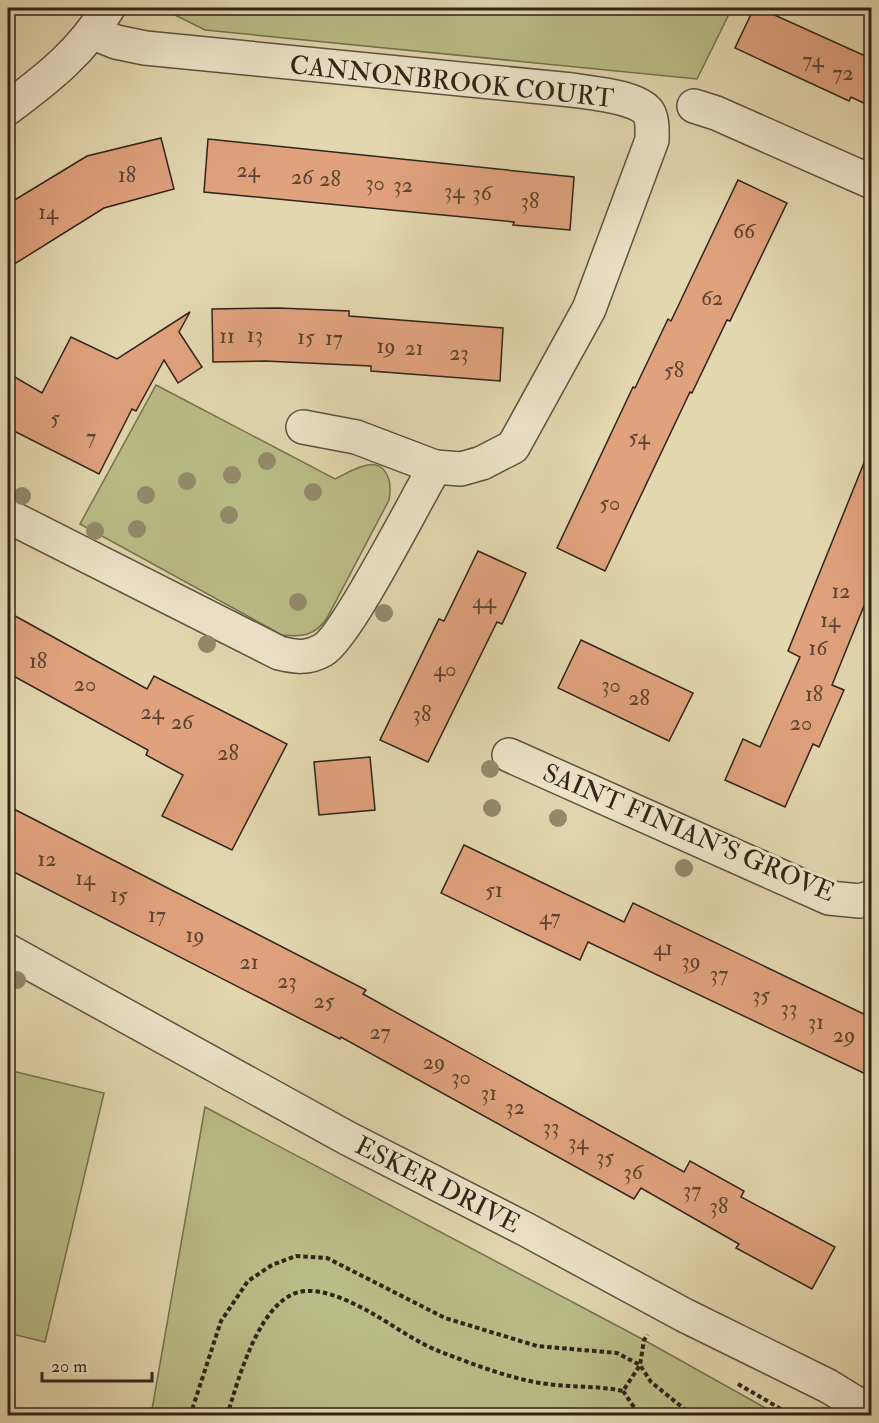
<svg xmlns="http://www.w3.org/2000/svg" width="879" height="1423" viewBox="0 0 879 1423" font-family="'IM FELL Double Pica',serif">
  <style>
    .green { fill: #b9bd87; stroke: #747150; stroke-width: 1.5 }
    .building { fill: #e0a27d; stroke: #2f2519; stroke-width: 1.5 }
    .lines { fill: none; stroke-linecap: round; stroke-linejoin: round }
    .minor-casing { stroke: #5c523e; stroke-width: 36 }
    .path { stroke: #2f2519; stroke-width: 4; stroke-dasharray: 4.5 3; stroke-linecap: butt }
    .minor { stroke: #ede5cb; stroke-width: 33 }
    .tree { fill: #938a6b }
    .labels { text-anchor: middle; stroke-width: 6; stroke-linejoin: round; paint-order: stroke }
    .number-label { font-size: 22px; fill: #5b4432 }
    .street-label { font-size: 26px; fill: #2f2519; stroke: #ede5cb }
  </style>
  <rect width="100%" height="100%" fill="#e3d7af"/>
  <filter id="stains"><feTurbulence type="fractalNoise" baseFrequency=".00333" numOctaves="4"/><feColorMatrix values="0 0 0 0 .2 0 0 0 0 .09 0 0 0 0 .02 0 0 0 .5 -.17"/></filter>
  <radialGradient id="worn" r=".72"><stop offset=".6" stop-color="#630" stop-opacity="0"/><stop offset="1" stop-color="#630" stop-opacity=".3"/></radialGradient>
  <g class="green">
    <path d="M161,8H732L697,79L205,30Z"/>
    <path d="M156,385L335,479C343,475 352,470 360,467C385,457 393,479 389,500L327,618C315,636 302,637 282,635L80,524Z"/>
    <path d="M8,1070L104,1093L45,1342L8,1333Z"/>
    <path d="M205,1107L644,1340L778,1415H151Z"/>
  </g>
  <g class="building">
    <path d="M754,8H759L872,59V107L851,97L849,101L735,48Z"/>
    <path d="M161,138L174,189L104,208L8,268V204L87,156Z"/>
    <path d="M208,139L574,177L570,230L513,225L514,222L204,192Z"/>
    <path d="M738,180L787,203L730,321L727,320L692,393L690,392L605,571L557,548L633,387L635,388L668,319L671,321Z"/>
    <path d="M279,308L349,311V316L503,328L500,381L371,371V366L265,361L213,362L212,309Z"/>
    <path d="M190,312L179,332L202,367L178,383L164,360L136,411L132,409L99,474L8,428V373L42,393L71,337L117,359Z"/>
    <path d="M870,448L872,586L832,685L844,690L819,747L813,744L785,807L725,780L743,739L760,747L800,657L788,651Z"/>
    <path d="M478,551L526,573L502,624L497,622L428,762L380,740L439,619L444,621Z"/>
    <path d="M8,612L147,689L154,676L287,744L232,850L162,816L183,775L146,755L148,750L8,673Z"/>
    <path d="M581,640L693,693L669,741L558,688Z"/>
    <path d="M370,757L375,810L319,815L314,762Z"/>
    <path d="M8,806L366,990L363,994L684,1172L690,1161L744,1191L741,1197L835,1247L812,1289L736,1248L739,1244L641,1188L634,1199L341,1037L340,1039L8,869Z"/>
    <path d="M464,845L624,922L633,903L872,1018V1077L588,942L580,960L441,893Z"/>
  </g>
  <g class="lines">
    <defs>
      <g id="minor">
        <path d="M694,106L716,113L872,182"/>
        <path d="M8,108C47,79 83,51 108,8"/>
        <path d="M303,427L356,437L435,467"/>
        <path d="M8,516L279,653C296,657 307,659 323,650C347,636 416,499 435,467L461,469L482,463L513,447L589,309L652,140C652,132 653,123 650,116C645,97 590,93 572,90L145,48L116,42L94,33"/>
        <path d="M509,755L829,898L860,901L872,897"/>
        <path d="M8,951L347,1138L527,1230L684,1315L828,1386L872,1413"/>
      </g>
    </defs>
    <use href="#minor" class="minor-casing"/>
    <g class="path">
      <path d="M738,1384L793,1416"/>
      <path d="M623,1391L640,1416"/>
      <path d="M190,1416L221,1321L248,1281L272,1265L296,1256L327,1258L445,1318L537,1346L617,1353L640,1365L651,1382L693,1416"/>
      <path d="M227,1416C238,1380 261,1293 306,1291C328,1290 351,1302 370,1312C393,1325 417,1343 441,1352C473,1364 508,1378 541,1383C568,1388 596,1385 623,1391L640,1365L644,1340L648,1335"/>
    </g>
    <use href="#minor" class="minor"/>
  </g>
  <g class="tree">
    <circle cx="267" cy="461" r="9"/>
    <circle cx="232" cy="475" r="9"/>
    <circle cx="187" cy="481" r="9"/>
    <circle cx="313" cy="492" r="9"/>
    <circle cx="146" cy="495" r="9"/>
    <circle cx="22" cy="496" r="9"/>
    <circle cx="229" cy="515" r="9"/>
    <circle cx="137" cy="529" r="9"/>
    <circle cx="95" cy="531" r="9"/>
    <circle cx="298" cy="602" r="9"/>
    <circle cx="384" cy="613" r="9"/>
    <circle cx="207" cy="644" r="9"/>
    <circle cx="490" cy="769" r="9"/>
    <circle cx="492" cy="808" r="9"/>
    <circle cx="558" cy="818" r="9"/>
    <circle cx="684" cy="868" r="9"/>
    <circle cx="17" cy="980" r="9"/>
  </g>
  <g class="labels">
    <g class="number-label">
      <text x="813" y="67">74</text>
      <text x="843" y="80">72</text>
      <text x="248" y="177">24</text>
      <text x="127" y="182">18</text>
      <text x="302" y="184">26</text>
      <text x="330" y="186">28</text>
      <text x="375" y="190">30</text>
      <text x="403" y="192">32</text>
      <text x="454" y="198">34</text>
      <text x="482" y="200">36</text>
      <text x="530" y="208">38</text>
      <text x="48" y="219">14</text>
      <text x="744" y="238">66</text>
      <text x="712" y="305">62</text>
      <text x="255" y="342">13</text>
      <text x="227" y="343">11</text>
      <text x="306" y="344">15</text>
      <text x="334" y="345">17</text>
      <text x="386" y="353">19</text>
      <text x="414" y="355">21</text>
      <text x="459" y="360">23</text>
      <text x="674" y="377">58</text>
      <text x="55" y="425">5</text>
      <text x="91" y="444">7</text>
      <text x="639" y="444">54</text>
      <text x="610" y="510">50</text>
      <text x="841" y="598">12</text>
      <text x="484" y="608">44</text>
      <text x="830" y="627">14</text>
      <text x="818" y="655">16</text>
      <text x="38" y="668">18</text>
      <text x="445" y="676">40</text>
      <text x="85" y="691">20</text>
      <text x="611" y="692">30</text>
      <text x="814" y="701">18</text>
      <text x="639" y="705">28</text>
      <text x="152" y="719">24</text>
      <text x="422" y="721">38</text>
      <text x="182" y="729">26</text>
      <text x="801" y="730">20</text>
      <text x="228" y="760">28</text>
      <text x="47" y="866">12</text>
      <text x="85" y="885">14</text>
      <text x="494" y="897">51</text>
      <text x="119" y="902">15</text>
      <text x="157" y="922">17</text>
      <text x="550" y="924">47</text>
      <text x="195" y="942">19</text>
      <text x="663" y="955">41</text>
      <text x="691" y="968">39</text>
      <text x="249" y="969">21</text>
      <text x="719" y="981">37</text>
      <text x="287" y="988">23</text>
      <text x="761" y="1002">35</text>
      <text x="324" y="1008">25</text>
      <text x="789" y="1015">33</text>
      <text x="816" y="1029">31</text>
      <text x="380" y="1039">27</text>
      <text x="844" y="1042">29</text>
      <text x="434" y="1069">29</text>
      <text x="461" y="1084">30</text>
      <text x="489" y="1100">31</text>
      <text x="515" y="1114">32</text>
      <text x="551" y="1134">33</text>
      <text x="578" y="1149">34</text>
      <text x="605" y="1164">35</text>
      <text x="633" y="1179">36</text>
      <text x="692" y="1197">37</text>
      <text x="719" y="1213">38</text>
    </g>
    <g class="street-label">
      <text transform="translate(452 81) rotate(6)" y="9">CANNONBROOK COURT</text>
      <text transform="translate(689 832) rotate(23)" y="9">SAINT FINIAN'S GROVE</text>
      <text transform="translate(438 1184) rotate(27)" y="9">ESKER DRIVE</text>
    </g>
  </g>
  <rect width="879" height="1423" fill="none" stroke="#e3d7af" stroke-width="30"/>
  <rect x="9" y="9" width="861" height="1405" fill="none" stroke="#2f2519" stroke-width="3"/>
  <rect x="15" y="15" width="849" height="1393" fill="none" stroke="#2f2519" stroke-width="1.5"/>
  <path d="M42 1372v9h110v-9" fill="none" stroke="#2f2519" stroke-width="3"/>
  <text x="51" y="1372" font-size="18" fill="#2f2519" stroke="#ede5cb" stroke-width="4.5" paint-order="stroke">20 m</text>
  <rect width="100%" height="100%" filter="url(#stains)"/>
  <rect width="100%" height="100%" fill="url(#worn)"/>
</svg>
